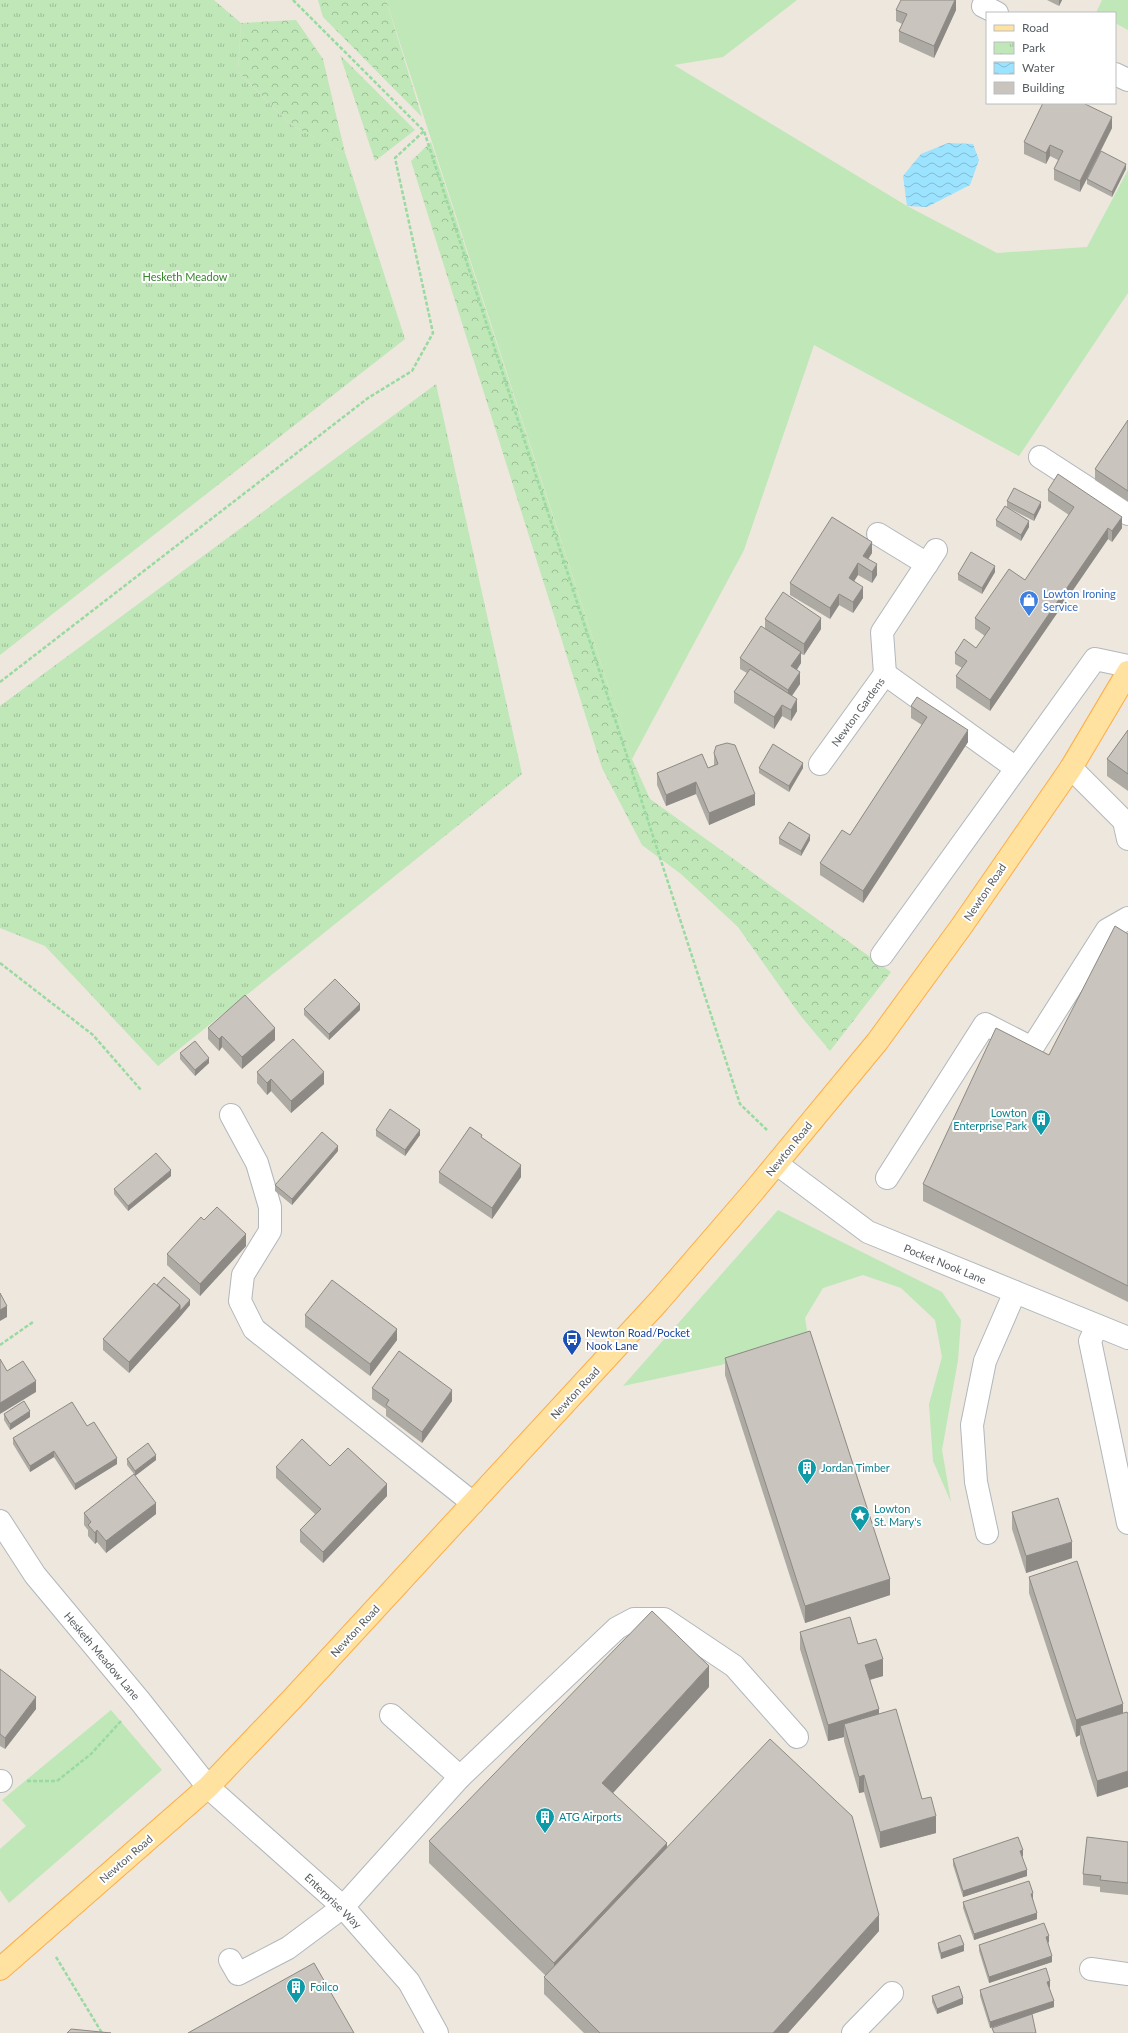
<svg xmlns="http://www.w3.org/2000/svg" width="1128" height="2033" viewBox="0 0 1128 2033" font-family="Lato,sans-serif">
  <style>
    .grass { fill: #bfe7b7 }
    .forest { fill: url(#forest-crowns) }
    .park { fill: url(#park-tufts) }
    .water { fill: url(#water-waves) }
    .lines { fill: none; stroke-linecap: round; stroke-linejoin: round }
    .minor-casing { stroke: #b1b7bb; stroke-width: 24 }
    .major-casing { stroke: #fead45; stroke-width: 24 }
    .path { stroke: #99daa0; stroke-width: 2.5; stroke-dasharray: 4 2; stroke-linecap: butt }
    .minor { stroke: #fff; stroke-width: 22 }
    .major { stroke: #ffe1a0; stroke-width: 22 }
    .wall { fill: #ada9a3 }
    .shaded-wall { fill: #8d8984 }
    .building { fill: #c9c4bd; stroke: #8d8984 }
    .labels { text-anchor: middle; stroke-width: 4; stroke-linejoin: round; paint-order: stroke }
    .park-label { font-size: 11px; fill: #36842c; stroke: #fff }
    .shop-label { font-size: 11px; fill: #366cbe; stroke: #fff; text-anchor: start }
    .street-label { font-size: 11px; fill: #575d61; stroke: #fff }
    .culture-label { font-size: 11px; fill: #0d838f; stroke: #fff; text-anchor: start }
    .transit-label { font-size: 11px; fill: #164399; stroke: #fff; text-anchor: start }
  </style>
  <defs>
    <pattern id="forest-crowns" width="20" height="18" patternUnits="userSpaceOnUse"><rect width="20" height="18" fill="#bfe7b7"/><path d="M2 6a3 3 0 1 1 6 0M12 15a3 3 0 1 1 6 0" fill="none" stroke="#9ebe98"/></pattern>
    <pattern id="park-tufts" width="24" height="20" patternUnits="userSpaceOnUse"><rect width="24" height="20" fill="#bfe7b7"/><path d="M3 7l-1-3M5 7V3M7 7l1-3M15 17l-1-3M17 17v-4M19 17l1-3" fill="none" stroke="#9ebe98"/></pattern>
    <pattern id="water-waves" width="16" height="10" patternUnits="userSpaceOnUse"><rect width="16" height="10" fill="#9be3ff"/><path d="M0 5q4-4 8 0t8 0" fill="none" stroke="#81bbd2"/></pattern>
  </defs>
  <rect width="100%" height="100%" fill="#ede7de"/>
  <g class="grass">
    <path d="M386,0H797L723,57L674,65L907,206L997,253L1087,247L1128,170V293L1019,456L814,345L744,550L632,759Z"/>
    <path d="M1102,0H1128V30L1115,23V13H1096Z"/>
    <path d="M778,1210L942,1292L961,1320L958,1360L942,1450L951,1502L933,1461L929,1404L942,1357L935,1320L901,1288L863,1275L823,1288L805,1318L808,1336L721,1365L623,1386Z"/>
    <path d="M111,1710L162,1770L9,1903L0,1890V1849L26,1826L2,1800Z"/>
  </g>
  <g class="forest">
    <path d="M318,0H386L422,117L323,17Z"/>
    <path d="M296,20L323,59L345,153L291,125L238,72L241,23Z"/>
    <path d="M340,55L415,130L375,161Z"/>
    <path d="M431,142L632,759L650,799L891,972L830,1051L800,1015L738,927L681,874L642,845L602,768L411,161Z"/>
  </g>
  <g class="park">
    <path d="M0,0H214L241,23L238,72L291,125L345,153L405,339L0,655Z"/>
    <path d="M436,384L522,774L158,1066L45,946L0,928V706Z"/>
  </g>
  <path class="water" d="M948,143L973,144L979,160L970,185L927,207L907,206L903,176L921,154Z"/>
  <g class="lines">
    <defs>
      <g id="minor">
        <path d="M983,6L997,13"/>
        <path d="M1115,74L1128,80"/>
        <path d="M1040,457L1128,514"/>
        <path d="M878,534L927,564"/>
        <path d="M885,674L882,632L936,550"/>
        <path d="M820,764L885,674L1016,768"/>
        <path d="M1071,768L1124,821L1128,839"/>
        <path d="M882,955L1095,659L1128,666"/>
        <path d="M231,1115L257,1163L270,1207V1231L243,1275L240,1301L254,1329L473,1503"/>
        <path d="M777,1164L868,1232L1128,1338"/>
        <path d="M887,1178L985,1024L1032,1048L1107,930L1128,918"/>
        <path d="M1097,1326L1090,1341L1128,1523"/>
        <path d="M0,1521L35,1575L140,1701L208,1787L343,1907L409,1982L437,2033"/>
        <path d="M987,1533L976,1482L972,1425L985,1361L1015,1292"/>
        <path d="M391,1715L460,1777"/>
        <path d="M0,1781H1"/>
        <path d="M230,1960L238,1974L288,1948L343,1907L460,1777L617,1628L634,1619H664L734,1666L797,1737"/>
        <path d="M1091,1969L1128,1974"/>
        <path d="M853,2033L892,1993"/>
      </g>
      <path id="major" d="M0,1969L208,1787L293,1698L659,1301L753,1192L877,1042L961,927L1071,768L1128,672"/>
    </defs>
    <use href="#minor" class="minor-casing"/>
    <use href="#major" class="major-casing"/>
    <g class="path">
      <path d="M293,0L424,131L740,1104L767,1130"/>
      <path d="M0,682L368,398L412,371L433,333L395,158L424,131"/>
      <path d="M0,963L93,1035L141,1090"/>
      <path d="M0,1345L33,1322"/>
      <path d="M27,1781H57L91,1754L121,1721"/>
      <path d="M56,1957L102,2033"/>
    </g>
    <use href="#minor" class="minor"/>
    <use href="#major" class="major"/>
  </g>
  <g class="wall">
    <path d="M956,0V10L934,58L899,42V31L902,24L896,21V10Z"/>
    <path d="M1047,0H1062L1059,6Z"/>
    <path d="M1112,128L1087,178L1126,169L1112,197L1087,184V179L1080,192L1054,180V169L1058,160L1050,156L1046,164L1024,154V142Z"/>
    <path d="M1128,420V502L1095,480V469Z"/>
    <path d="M1048,490L1122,528L1112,542L1108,539L990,711L956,688V676L962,668L955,664V653L976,648L985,636L975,629V618L1025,580L1069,515L1048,501Z"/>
    <path d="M1007,501L1041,507L1034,521L1007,507Z"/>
    <path d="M996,520L1029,527L1021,541L996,526Z"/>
    <path d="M872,553L868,559L877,575L872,583L858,575L854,581L863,598L853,613L839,605L830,619L790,595V583Z"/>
    <path d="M995,572L982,594L958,580V574Z"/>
    <path d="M765,619L821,629L804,655L801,654V663L797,670L800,684L792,696L797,711L791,721L782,716L774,729L734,703V692L747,673L740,669V658L765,628Z"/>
    <path d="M911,706L968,742L863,903L820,875V863L850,835L922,725L911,718Z"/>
    <path d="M1128,730V791L1107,776V759Z"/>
    <path d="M714,753L755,805L709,825L696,794L666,806L657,785V773L708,768L714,765Z"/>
    <path d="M759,768H803L789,792L759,773Z"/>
    <path d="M779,838L810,840L801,856L779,844Z"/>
    <path d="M1128,934V1302L923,1201V1184L1049,1055Z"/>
    <path d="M304,1009L360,1010L329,1040L304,1015Z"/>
    <path d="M208,1028L275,1040L242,1069L222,1047L219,1051L208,1039Z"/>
    <path d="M180,1053L209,1063L195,1076L180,1059Z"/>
    <path d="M257,1072L324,1084L291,1113L271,1091L267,1095L257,1083Z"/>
    <path d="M376,1130L420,1135L405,1156L376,1136Z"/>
    <path d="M482,1138L521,1177L492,1219L439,1183V1172Z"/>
    <path d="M338,1151L292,1205L275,1191V1185Z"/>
    <path d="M171,1176L128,1211L114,1194V1189Z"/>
    <path d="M204,1220L246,1246L200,1296L167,1265V1254Z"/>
    <path d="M157,1285L190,1305L129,1373L103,1350V1339Z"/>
    <path d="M305,1315L397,1340L370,1376L305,1327Z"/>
    <path d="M725,1358L890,1595L805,1623L725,1375Z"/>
    <path d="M372,1388L452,1401L422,1443L386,1416V1409L372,1399Z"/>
    <path d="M4,1414L30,1417L10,1430L4,1420Z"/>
    <path d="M87,1426L117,1464L75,1490L54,1457L30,1472L13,1444V1438Z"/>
    <path d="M127,1459L156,1460L135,1476L156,1514L106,1553L97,1542L95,1544L88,1536V1530L84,1525V1513L134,1474L127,1465Z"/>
    <path d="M276,1467L387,1496L323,1563L300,1542V1530L315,1514L276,1478Z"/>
    <path d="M1012,1512L1072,1558L1026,1573L1012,1529Z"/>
    <path d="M1029,1577L1123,1713L1097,1797L1080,1743V1735L1076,1737L1029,1593Z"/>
    <path d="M800,1632L858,1644L883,1676L870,1680L879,1714L922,1799L936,1833L880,1848L864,1792L859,1793L844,1741V1737L828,1741L800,1649Z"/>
    <path d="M0,1669L36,1709L5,1749L0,1746Z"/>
    <path d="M709,1687L613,1793L667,1848L879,1931L788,2033H584L544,1994V1977L546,1976L429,1863V1841Z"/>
    <path d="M1128,1842V1895L1100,1892V1887L1083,1885V1874Z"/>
    <path d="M1022,1856L1027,1876L963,1897L953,1865V1859L1023,1856Z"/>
    <path d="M1033,1899L1037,1919L974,1940L963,1908V1902Z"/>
    <path d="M1048,1942L1052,1962L989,1983L979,1951V1945L1049,1942Z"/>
    <path d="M938,1943L964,1951L941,1959L938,1948Z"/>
    <path d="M1049,1987L1054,2007L990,2028L980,1996V1990L1050,1987Z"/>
    <path d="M932,1996L963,2004L937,2014L932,2002Z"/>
  </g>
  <g class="shaded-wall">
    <path d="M955,0H956V10L934,58V46Z"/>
    <path d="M1059,0H1062L1059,6Z"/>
    <path d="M1112,117V128L1080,192V181Z"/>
    <path d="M1050,145V156L1046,164V153Z"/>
    <path d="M1126,164V169L1112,197V192Z"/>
    <path d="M1041,502V507L1034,521V515Z"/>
    <path d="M1122,517V528L1112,542V531Z"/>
    <path d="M1029,521V527L1021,541V535Z"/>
    <path d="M1108,528V539L990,711V700Z"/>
    <path d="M872,542V553L863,567V556Z"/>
    <path d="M858,563V575L849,589V578Z"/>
    <path d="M877,564V575L872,583V572Z"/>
    <path d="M995,566V572L982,594V588Z"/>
    <path d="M863,587V598L853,613V602Z"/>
    <path d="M839,594V605L830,619V608Z"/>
    <path d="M821,618V629L804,655V644Z"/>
    <path d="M801,652V663L791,678V666Z"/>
    <path d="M800,672V684L788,701V690Z"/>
    <path d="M797,699V711L791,721V710Z"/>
    <path d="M782,705V716L774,729V717Z"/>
    <path d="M968,730V742L863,903V891Z"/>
    <path d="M803,763V768L789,792V786Z"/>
    <path d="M696,782V794L666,806V795Z"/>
    <path d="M755,794V805L709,825V813Z"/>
    <path d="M810,835V840L801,856V851Z"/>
    <path d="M360,1004V1010L329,1040V1034Z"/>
    <path d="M275,1028V1040L242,1069V1057Z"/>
    <path d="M222,1036V1047L219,1051V1039Z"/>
    <path d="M209,1058V1063L195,1076V1070Z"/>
    <path d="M324,1072V1084L291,1113V1101Z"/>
    <path d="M271,1079V1091L267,1095V1083Z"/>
    <path d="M420,1130V1135L405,1156V1150Z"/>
    <path d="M338,1146V1151L292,1205V1199Z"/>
    <path d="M521,1165V1177L492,1219V1208Z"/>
    <path d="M171,1170V1176L128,1211V1206Z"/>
    <path d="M246,1234V1246L200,1296V1284Z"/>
    <path d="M190,1300V1305L180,1317V1311Z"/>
    <path d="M180,1305V1317L129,1373V1362Z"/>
    <path d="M7,1306V1317L0,1321V1310Z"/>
    <path d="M397,1329V1340L370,1376V1364Z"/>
    <path d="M36,1381V1392L0,1414V1403Z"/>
    <path d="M452,1390V1401L422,1443V1432Z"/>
    <path d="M30,1411V1417L10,1430V1424Z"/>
    <path d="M54,1451V1457L30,1472V1466Z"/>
    <path d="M156,1455V1460L135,1476V1471Z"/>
    <path d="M117,1458V1464L75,1490V1484Z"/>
    <path d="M387,1484V1496L323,1563V1552Z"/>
    <path d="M156,1503V1514L106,1553V1541Z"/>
    <path d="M97,1530V1542L95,1544V1533Z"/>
    <path d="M1072,1542V1558L1026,1573V1556Z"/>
    <path d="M890,1579V1595L805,1623V1606Z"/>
    <path d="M883,1659V1676L865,1681V1665Z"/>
    <path d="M709,1666V1687L602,1805V1783Z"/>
    <path d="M36,1697V1709L5,1749V1738Z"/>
    <path d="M1123,1704V1721L1080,1726V1735L1076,1737V1720Z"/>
    <path d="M879,1709V1726L844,1724V1737L828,1741V1725Z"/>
    <path d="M1128,1771V1787L1097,1797V1781Z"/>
    <path d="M864,1775V1792L859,1793V1777Z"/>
    <path d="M936,1816V1833L880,1848V1832Z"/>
    <path d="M667,1843V1864L554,1984V1963Z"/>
    <path d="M1023,1850V1856L1020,1857V1851Z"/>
    <path d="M1027,1870V1876L963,1897V1891Z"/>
    <path d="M1033,1893V1899L1031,1900V1894Z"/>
    <path d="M1037,1913V1919L974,1940V1934Z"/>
    <path d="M879,1915V1931L788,2033H773Z"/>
    <path d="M1049,1936V1942L1046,1943V1937Z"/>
    <path d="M964,1945V1951L941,1959V1953Z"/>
    <path d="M1052,1956V1962L989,1983V1977Z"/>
    <path d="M1050,1981V1987L1047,1988V1982Z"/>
    <path d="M963,1998V2004L937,2014V2009Z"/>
    <path d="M1054,2001V2007L990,2028V2022Z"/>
  </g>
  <g class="building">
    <path d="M901,0H955L934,46L899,31L907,14L896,10Z"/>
    <path d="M1043,103H1083L1112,117L1080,181L1054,169L1063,151L1050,145L1046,153L1024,142Z"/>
    <path d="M1101,151L1126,164L1112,192L1087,179Z"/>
    <path d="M1128,420V491L1095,469Z"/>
    <path d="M1058,474L1122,517L1112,531L1108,528L990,700L956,676L967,661L955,653L964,639L976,648L990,628L975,618L1009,569L1025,580L1074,507L1048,490Z"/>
    <path d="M1014,488L1041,502L1034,515L1007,501Z"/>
    <path d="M1005,506L1029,521L1021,535L996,520Z"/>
    <path d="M832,517L872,542L863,556L877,564L872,572L858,563L849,578L863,587L853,602L839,594L830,608L790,583Z"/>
    <path d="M971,552L995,566L982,588L958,574Z"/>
    <path d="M783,592L821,618L804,644L765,619Z"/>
    <path d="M761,626L801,652L791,666L800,672L788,690L740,658Z"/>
    <path d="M750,669L797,699L791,710L782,705L774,717L734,692Z"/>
    <path d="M917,697L968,730L863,891L820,863L842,830L850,835L927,717L911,706Z"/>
    <path d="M1128,730V774L1107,759Z"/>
    <path d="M727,743L735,745L755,794L709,813L696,782L666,795L657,773L702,754L708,768L718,764L714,753L716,746Z"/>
    <path d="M773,744L803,763L789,786L759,768Z"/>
    <path d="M789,822L810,835L801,851L779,838Z"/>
    <path d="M1115,926L1128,934V1286L923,1184L996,1028L1049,1055Z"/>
    <path d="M335,979L360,1004L329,1034L304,1009Z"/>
    <path d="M245,995L275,1028L242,1057L222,1036L219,1039L208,1028Z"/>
    <path d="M293,1039L324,1072L291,1101L271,1079L267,1083L257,1072Z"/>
    <path d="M195,1041L209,1058L195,1070L180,1053Z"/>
    <path d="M390,1109L420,1130L405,1150L376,1130Z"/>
    <path d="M470,1127L482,1135L481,1137L521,1165L492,1208L439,1172Z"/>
    <path d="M322,1132L338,1146L292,1199L275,1185Z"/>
    <path d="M156,1153L171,1170L128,1206L114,1189Z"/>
    <path d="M217,1207L246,1234L200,1284L167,1254L201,1217L204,1220Z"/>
    <path d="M164,1277L190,1300L180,1311V1305L157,1285Z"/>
    <path d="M332,1280L397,1329L370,1364L305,1315Z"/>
    <path d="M154,1283L180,1305L129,1362L103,1339Z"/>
    <path d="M0,1293L7,1306L0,1310Z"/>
    <path d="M810,1331L890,1579L805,1606L725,1358Z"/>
    <path d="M399,1351L452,1390L422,1432L386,1405L389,1400L372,1388Z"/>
    <path d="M0,1359L7,1371L23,1361L36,1381L0,1403Z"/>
    <path d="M24,1401L30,1411L10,1424L4,1414Z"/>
    <path d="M72,1402L87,1426L94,1422L117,1458L75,1484L54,1451L30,1466L13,1438Z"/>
    <path d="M302,1439L330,1466L348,1448L387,1484L323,1552L300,1530L321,1509L276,1467Z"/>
    <path d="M148,1443L156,1455L135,1471L127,1459Z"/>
    <path d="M134,1474L156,1503L106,1541L97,1530L95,1533L88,1525L91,1522L84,1513Z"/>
    <path d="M1058,1498L1072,1542L1026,1556L1012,1512Z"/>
    <path d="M1077,1561L1123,1704L1076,1720L1029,1577Z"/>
    <path d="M652,1611L709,1666L602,1783L667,1843L554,1963L429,1841Z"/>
    <path d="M850,1617L858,1644L876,1639L883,1659L865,1665L879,1709L828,1725L800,1632Z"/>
    <path d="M0,1669L36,1697L5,1738L0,1734Z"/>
    <path d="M896,1709L922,1799L931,1797L936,1816L880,1832L864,1775L859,1777L844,1724Z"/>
    <path d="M1127,1712L1128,1714V1771L1097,1781L1080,1726Z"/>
    <path d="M770,1739L852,1816L879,1915L773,2033H600L544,1977Z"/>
    <path d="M1018,1837L1023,1850L1020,1851L1027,1870L963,1891L953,1859Z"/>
    <path d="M1087,1837L1128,1842V1883L1100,1880L1101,1876L1083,1874Z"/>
    <path d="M1029,1881L1033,1893L1031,1894L1037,1913L974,1934L963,1902Z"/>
    <path d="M1044,1923L1049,1936L1046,1937L1052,1956L989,1977L979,1945Z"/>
    <path d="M960,1935L964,1945L941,1953L938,1943Z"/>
    <path d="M314,1963L354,2033H188Z"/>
    <path d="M1046,1968L1050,1981L1047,1982L1054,2001L990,2022L980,1990Z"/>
    <path d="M959,1986L963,1998L937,2009L932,1996Z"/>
    <path d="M1032,2014L1036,2033H994L992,2028Z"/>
    <path d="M71,2029L111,2033H67Z"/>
  </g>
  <defs>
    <symbol id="shop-pin" viewBox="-11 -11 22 30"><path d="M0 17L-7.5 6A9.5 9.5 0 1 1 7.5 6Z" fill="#3f7fe0" stroke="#fff"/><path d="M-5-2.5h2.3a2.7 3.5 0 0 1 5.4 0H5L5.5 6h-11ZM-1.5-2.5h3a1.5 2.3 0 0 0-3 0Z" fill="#fff"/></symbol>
    <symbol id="building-pin" viewBox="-11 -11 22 30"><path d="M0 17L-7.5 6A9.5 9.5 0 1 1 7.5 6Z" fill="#0f9aa8" stroke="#fff"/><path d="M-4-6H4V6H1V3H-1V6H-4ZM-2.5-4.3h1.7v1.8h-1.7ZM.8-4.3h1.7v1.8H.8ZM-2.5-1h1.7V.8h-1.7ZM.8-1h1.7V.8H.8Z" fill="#fff"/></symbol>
    <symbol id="bus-pin" viewBox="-11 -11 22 30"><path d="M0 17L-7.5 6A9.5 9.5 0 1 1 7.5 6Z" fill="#1a4fb4" stroke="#fff"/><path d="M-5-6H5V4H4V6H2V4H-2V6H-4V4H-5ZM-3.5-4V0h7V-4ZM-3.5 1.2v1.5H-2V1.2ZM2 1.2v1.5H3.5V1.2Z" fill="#fff"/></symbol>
    <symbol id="sight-pin" viewBox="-11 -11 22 30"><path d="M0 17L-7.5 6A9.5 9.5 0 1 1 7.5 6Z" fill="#0f9aa8" stroke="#fff"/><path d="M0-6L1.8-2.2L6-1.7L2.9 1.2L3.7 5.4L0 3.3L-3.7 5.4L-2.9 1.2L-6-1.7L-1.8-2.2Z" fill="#fff"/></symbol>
  </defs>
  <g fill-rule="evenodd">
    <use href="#shop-pin" x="1018" y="589" width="22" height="30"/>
    <use href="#building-pin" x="1030" y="1108" width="22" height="30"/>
    <use href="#bus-pin" x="561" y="1328" width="22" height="30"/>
    <use href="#building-pin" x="796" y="1457" width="22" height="30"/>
    <use href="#sight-pin" x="849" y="1504" width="22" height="30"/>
    <use href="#building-pin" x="534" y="1806" width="22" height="30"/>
    <use href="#building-pin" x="285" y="1976" width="22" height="30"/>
  </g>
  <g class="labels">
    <g class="park-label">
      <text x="185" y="281">Hesketh Meadow</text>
    </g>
    <g class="shop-label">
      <text x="1043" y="598">Lowton Ironing<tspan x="1043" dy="13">Service</tspan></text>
    </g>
    <g class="street-label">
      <text transform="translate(858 712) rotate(-54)" y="4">Newton Gardens</text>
      <text transform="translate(985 892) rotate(-56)" y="4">Newton Road</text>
      <text transform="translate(789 1149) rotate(-51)" y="4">Newton Road</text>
      <text transform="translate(945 1264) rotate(22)" y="4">Pocket Nook Lane</text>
      <text transform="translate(575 1393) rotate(-47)" y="4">Newton Road</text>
      <text transform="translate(355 1631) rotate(-47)" y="4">Newton Road</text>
      <text transform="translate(102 1656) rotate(50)" y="4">Hesketh Meadow Lane</text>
      <text transform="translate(126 1859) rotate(-41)" y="4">Newton Road</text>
      <text transform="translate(333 1901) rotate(44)" y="4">Enterprise Way</text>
    </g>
    <g class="culture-label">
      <text x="1027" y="1117" text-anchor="end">Lowton<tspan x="1027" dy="13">Enterprise Park</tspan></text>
      <text x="821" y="1472">Jordan Timber</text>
      <text x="874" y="1513">Lowton<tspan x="874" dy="13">St. Mary's</tspan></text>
      <text x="559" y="1821">ATG Airports</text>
      <text x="310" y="1991">Foilco</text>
    </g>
    <g class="transit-label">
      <text x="586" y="1337">Newton Road/Pocket<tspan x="586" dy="13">Nook Lane</tspan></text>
    </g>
  </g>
  <rect x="986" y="12" width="130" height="92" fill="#ffffff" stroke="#bcbec0"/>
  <rect x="994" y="25" width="20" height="6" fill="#ffe1a0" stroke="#bcbec0"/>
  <text x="1022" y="32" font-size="12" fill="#575d61">Road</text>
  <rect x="994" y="42" width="20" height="12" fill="url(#park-tufts)" stroke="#bcbec0"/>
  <text x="1022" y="52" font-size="12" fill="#575d61">Park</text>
  <rect x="994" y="62" width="20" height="12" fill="url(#water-waves)" stroke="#bcbec0"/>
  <text x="1022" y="72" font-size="12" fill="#575d61">Water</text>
  <rect x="994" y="82" width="20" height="12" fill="#c9c4bd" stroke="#bcbec0"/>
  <text x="1022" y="92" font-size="12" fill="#575d61">Building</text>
</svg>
